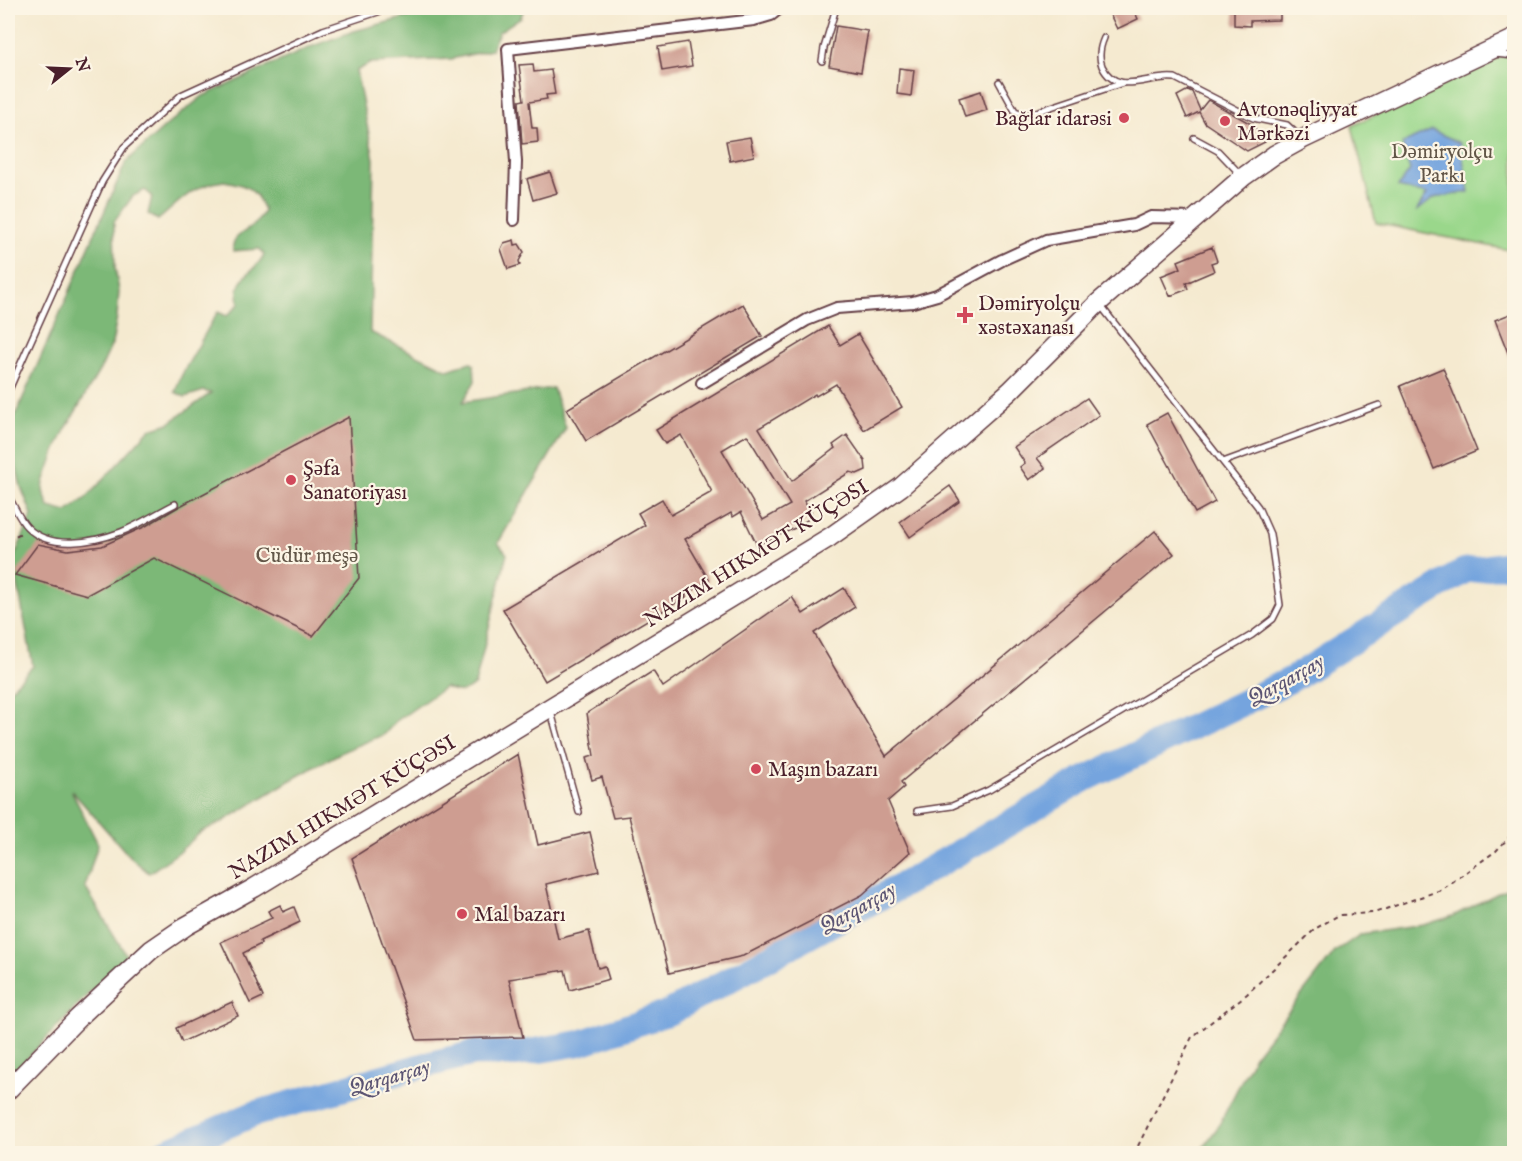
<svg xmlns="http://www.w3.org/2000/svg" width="1522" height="1161" viewBox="0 0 1522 1161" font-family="'IM FELL English',serif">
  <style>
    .green { fill: #9ad78b; stroke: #727b5b; stroke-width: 1.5 }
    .forest { fill: #7bb877; stroke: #626c51; stroke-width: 1.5; fill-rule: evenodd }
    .water { fill: #75a4de; stroke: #606284; stroke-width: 1.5 }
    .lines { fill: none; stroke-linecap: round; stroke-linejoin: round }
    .river { stroke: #75a4de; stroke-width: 26 }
    .building { fill: #ce9d91; fill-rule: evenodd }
    .lane-casing { stroke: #643d44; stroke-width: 8 }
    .street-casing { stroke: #643d44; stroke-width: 14 }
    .primary-casing { stroke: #643d44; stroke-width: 21 }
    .path { stroke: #643d44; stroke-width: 2; stroke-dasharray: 4.5 4.5; stroke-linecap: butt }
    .lane { stroke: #fff; stroke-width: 5 }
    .street { stroke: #fff; stroke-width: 10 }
    .primary { stroke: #fff; stroke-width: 18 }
    .poi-dot { fill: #d1495b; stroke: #fcf5e5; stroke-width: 2 }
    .labels { text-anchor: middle; stroke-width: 4.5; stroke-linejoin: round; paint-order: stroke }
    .poi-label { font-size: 21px; fill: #4a1f2b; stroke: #fcf5e5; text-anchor: start }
    .park-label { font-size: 21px; fill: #625648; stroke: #fcf5e5 }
    .street-label { font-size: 21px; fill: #4a1f2b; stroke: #fcf5e5 }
    .water-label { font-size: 22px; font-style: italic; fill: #5b5473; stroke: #fcf5e5 }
  </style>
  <rect width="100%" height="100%" fill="#fcf5e5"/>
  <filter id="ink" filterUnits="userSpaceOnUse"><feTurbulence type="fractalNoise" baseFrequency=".0167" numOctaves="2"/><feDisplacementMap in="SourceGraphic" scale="12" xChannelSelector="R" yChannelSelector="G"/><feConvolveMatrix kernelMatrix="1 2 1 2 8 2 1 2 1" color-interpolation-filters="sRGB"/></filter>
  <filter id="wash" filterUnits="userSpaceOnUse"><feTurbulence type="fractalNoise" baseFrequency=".008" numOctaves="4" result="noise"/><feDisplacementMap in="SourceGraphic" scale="24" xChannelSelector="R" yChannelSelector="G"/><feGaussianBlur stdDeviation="1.35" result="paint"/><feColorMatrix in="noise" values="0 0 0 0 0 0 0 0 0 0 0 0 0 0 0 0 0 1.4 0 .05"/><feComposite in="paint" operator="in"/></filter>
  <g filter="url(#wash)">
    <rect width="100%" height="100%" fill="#f5ead0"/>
    <path class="green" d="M1514,52V251L1376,223L1352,126L1480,65Z"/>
    <g class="forest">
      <path d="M478,8H524L521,17L499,32L491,50L451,59L371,63L356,71L374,159L370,332L448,370L470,362L474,365L475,381L463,402L553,388L566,428L498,543L507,554L475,684C464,694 458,693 445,687L395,722L385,734L340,753L289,781L224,821L201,832L179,852L149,873L130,857L71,790L98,844L85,887L128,958L89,993L8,1079V692L33,666L13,560L32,515L21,487L8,432L126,162L168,124L203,96L313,46L354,31L415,15ZM224,181C245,184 257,189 264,211C262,214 259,220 256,223C246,233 231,234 233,251L260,249L264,254C259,268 242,274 238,289C237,293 239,299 239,304L227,316L218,312C211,322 207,331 201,341C191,361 182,369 175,392L185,397L204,391L211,393L169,423L150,429L87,497L67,512L49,507L43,491L44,482L55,452L65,430L102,366L112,344L117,317L119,291L115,268L114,222L133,196L145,190L152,196L148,214L158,220C181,201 192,185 224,181Z"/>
      <path d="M1514,885V1153H1199L1218,1127L1254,1056L1335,952L1361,934L1423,925L1453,916Z"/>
    </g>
    <path class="water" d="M1432,130L1460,143L1469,192L1434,198L1416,212L1427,194L1398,187L1410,170L1402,144Z"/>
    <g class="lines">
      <path class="river" d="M160,1154L254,1114L418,1067L475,1053L517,1054L580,1043L670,1012L908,882L1083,780L1292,679L1464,571L1514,563"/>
    </g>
    <g id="blocks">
      <g class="building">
        <path d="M1107,8H1133L1138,19L1117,29Z"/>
        <path d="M1234,8H1280V20L1250,21V26L1234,25Z"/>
        <path d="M836,26L868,31L861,72L829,66Z"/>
        <path d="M688,42L692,66L662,71L658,47Z"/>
        <path d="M533,64L534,72L551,70L555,94L546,95L547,99L529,102L532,128H537L538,142L522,144L519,101L524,100L519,65Z"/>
        <path d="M899,68L914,70L911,96L897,94Z"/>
        <path d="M1188,90L1192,92L1200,110L1208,100L1253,125L1265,142L1247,151L1205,123L1199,112L1187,118L1177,96Z"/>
        <path d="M981,91L987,110L965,117L959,98Z"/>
        <path d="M750,137L754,156L730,161L726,141Z"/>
        <path d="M550,172L557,193L533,200L527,179Z"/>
        <path d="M514,240L515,245L519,244L524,252L519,261L520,265L508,269L501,249L504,243Z"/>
        <path d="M1212,247L1217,261L1211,263L1214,271L1186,283L1188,289L1170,296L1161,276L1181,268L1178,261Z"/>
        <path d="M743,304L762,336L586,441L567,409Z"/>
        <path d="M1515,312V368H1514L1495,320Z"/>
        <path d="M828,326L840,345L858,334L902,407L864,430L836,384L816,396L815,394L759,428L792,481L835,448L833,445L847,435L865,461L866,470L857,474L850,472L804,501L813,516L795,528L757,545L741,512L733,517L731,513L685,539L709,580L685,595L686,597L545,681L503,609L645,525L638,513L662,499L671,515L712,492L681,435L665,444L656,430ZM747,435L790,505L763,520L722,450Z"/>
        <path d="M1443,368L1477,451L1434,469L1400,386Z"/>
        <path d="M1087,398L1099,415L1037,458L1045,468L1029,480L1020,467L1025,463L1014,447Z"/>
        <path d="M1167,413L1215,502L1195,513L1147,424Z"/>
        <path d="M349,417L359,578L313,636L154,558L87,595L15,575L38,544L68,550L102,546L144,527L180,506Z"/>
        <path d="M950,486L960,501L910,537L900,522Z"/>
        <path d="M1155,531L1174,554L901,782L904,787L888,801L910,852L862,895L743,956L669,973L629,816L613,818L602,777L592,780L586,758L594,756L587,713L653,671L663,687L792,597L803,614L844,588L855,607L814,633L886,756Z"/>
        <path d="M518,754L538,845L590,832L599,871L546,884L558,939L589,931L598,968L605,966L609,979L570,990L565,970L509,979L523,1037L417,1040L352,858Z"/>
        <path d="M280,905L283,912L294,907L300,922L260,941L261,944L243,953L263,997L250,1003L221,942L272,918L268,911Z"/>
        <path d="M232,1002L238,1016L182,1042L176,1028Z"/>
      </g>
    </g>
  </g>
  <g filter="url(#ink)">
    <use href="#blocks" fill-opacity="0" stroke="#643d44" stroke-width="1.5"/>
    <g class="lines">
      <defs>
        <g id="lane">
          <path d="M1104,38C1100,47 1098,56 1102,66C1117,98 1150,74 1175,78L1253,118L1287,125L1299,136"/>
          <path d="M1495,54L1514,56"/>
          <path d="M822,61L824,48L836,8"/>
          <path d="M999,82L1015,111L1027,115L1123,83"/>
          <path d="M1194,138L1218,151L1240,174"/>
          <path d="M8,392L102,182L124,147L181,95L323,30L390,8"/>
          <path d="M1223,462L1379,405"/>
          <path d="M8,496C14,505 19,519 27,527C50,551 94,542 121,532C139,525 157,513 175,504"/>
          <path d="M551,712L579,812"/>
          <path d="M917,811L952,806L989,790L1252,635L1273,619L1280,605L1270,534L1258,507L1101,306"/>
        </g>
        <g id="street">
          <path d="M514,220L516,162L508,49L754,20L771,15L780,8"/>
          <path d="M702,383L807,320L837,308L913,302L937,295L1002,260L1046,240L1134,225L1151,217L1196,218"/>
        </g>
        <path id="primary" d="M8,1090L78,1018L151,950L186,926L254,888L830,537L901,487L927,464L1010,391L1098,303L1243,177L1274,155L1303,139L1514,39"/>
      </defs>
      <use href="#lane" class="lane-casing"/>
      <use href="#street" class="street-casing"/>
      <use href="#primary" class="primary-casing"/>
      <g class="path">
        <path d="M8,540L21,533"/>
        <path d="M1134,1154L1192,1037L1247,994L1315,929L1339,915L1374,913L1441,890L1496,851L1514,832"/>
      </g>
      <use href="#lane" class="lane"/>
      <use href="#street" class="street"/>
      <use href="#primary" class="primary"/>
    </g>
  </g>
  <g class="poi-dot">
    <circle cx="1124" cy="118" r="6"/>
    <circle cx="1225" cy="121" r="6"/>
    <path d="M962 306h6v6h6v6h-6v6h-6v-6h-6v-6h6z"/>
    <circle cx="291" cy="480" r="6"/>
    <circle cx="756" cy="769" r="6"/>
    <circle cx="462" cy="914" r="6"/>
  </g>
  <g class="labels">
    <g class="poi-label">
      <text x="1237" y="116">Avtonəqliyyat<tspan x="1237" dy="24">Mərkəzi</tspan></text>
      <text x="1112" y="125" text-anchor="end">Bağlar idarəsi</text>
      <text x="978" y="310">Dəmiryolçu<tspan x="978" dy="24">xəstəxanası</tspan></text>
      <text x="303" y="475">Şəfa<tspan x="303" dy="24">Sanatoriyası</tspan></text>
      <text x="768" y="776">Maşın bazarı</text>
      <text x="474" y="921">Mal bazarı</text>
    </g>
    <g class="park-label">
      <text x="1442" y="158">Dəmiryolçu<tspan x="1442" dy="24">Parkı</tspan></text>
      <text x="307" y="562">Cüdür meşə</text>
    </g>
    <g class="street-label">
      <text transform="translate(756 553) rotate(-32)" y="7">NAZIM HIKMƏT KÜÇƏSI</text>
      <text transform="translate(342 807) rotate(-31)" y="7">NAZIM HIKMƏT KÜÇƏSI</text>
    </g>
    <g class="water-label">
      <text transform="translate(1285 679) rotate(-29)" y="8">Qarqarçay</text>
      <text transform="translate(857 907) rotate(-29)" y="8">Qarqarçay</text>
      <text transform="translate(389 1076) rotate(-16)" y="8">Qarqarçay</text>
    </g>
  </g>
  <rect width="1522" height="1161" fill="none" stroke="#fcf5e5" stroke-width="30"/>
  <g transform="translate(69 69) rotate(72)" stroke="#fcf5e5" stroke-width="4.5" paint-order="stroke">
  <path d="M0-4.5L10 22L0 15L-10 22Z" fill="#4a1f2b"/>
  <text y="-9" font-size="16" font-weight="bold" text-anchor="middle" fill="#4a1f2b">N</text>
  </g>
</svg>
